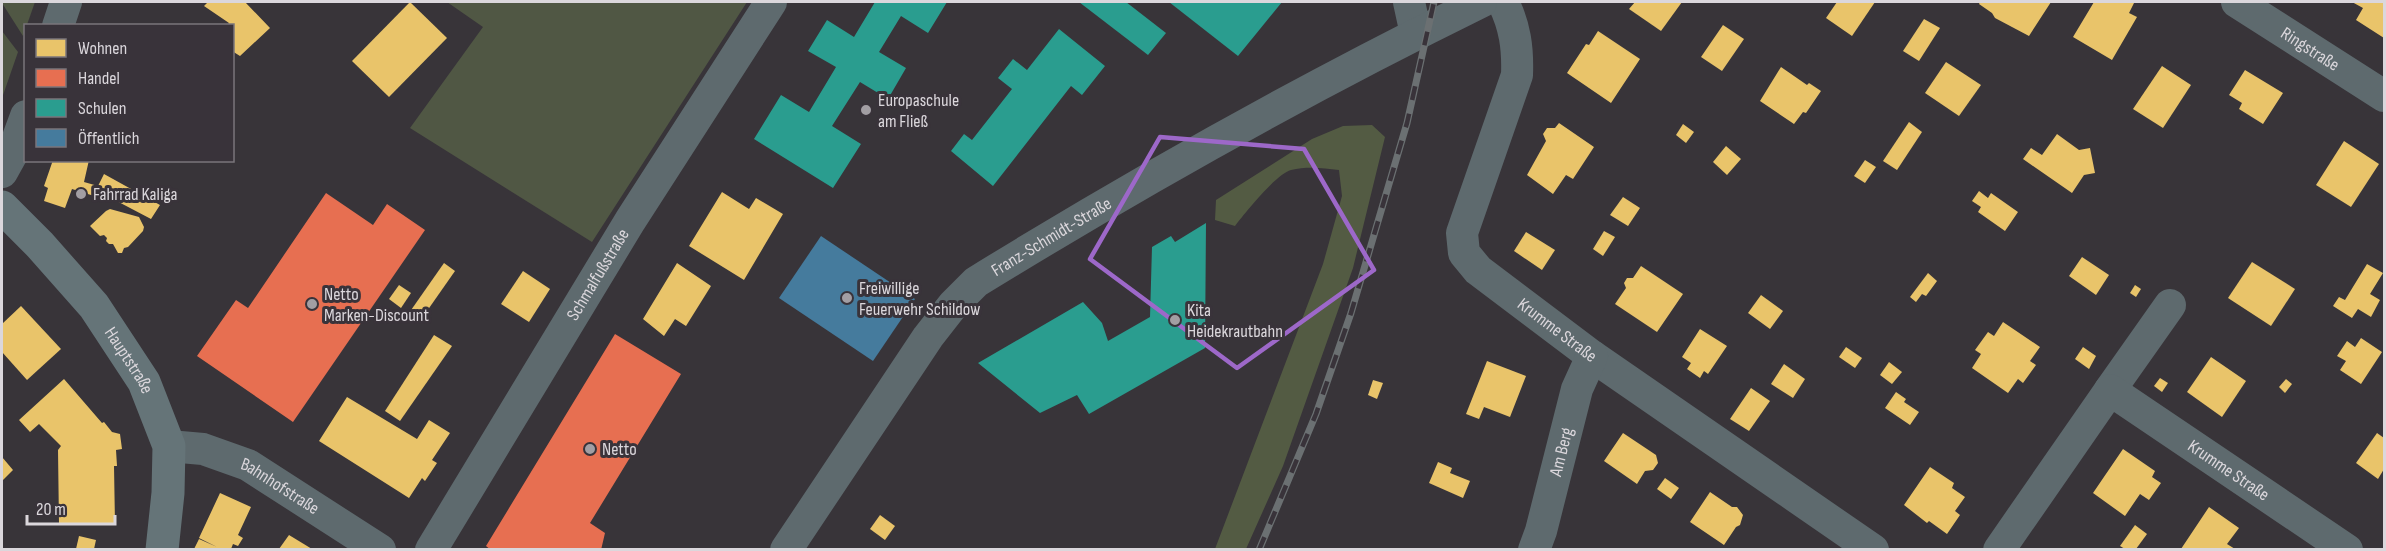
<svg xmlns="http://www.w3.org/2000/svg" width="2386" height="551" viewBox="0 0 2386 551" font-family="'Sofia Sans Condensed',sans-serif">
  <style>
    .green { fill: #505744 }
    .forest { fill: #535b43 }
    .homes { fill: #e9c46a }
    .shops { fill: #e76f51 }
    .schools { fill: #2a9d8f }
    .public { fill: #457b9d }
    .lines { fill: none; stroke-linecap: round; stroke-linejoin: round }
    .minor { stroke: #5e6a6e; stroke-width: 32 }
    .major { stroke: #657478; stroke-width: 33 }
    .rail-casing { stroke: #6b7072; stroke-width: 7 }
    .rail { stroke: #39333a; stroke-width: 4.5; stroke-dasharray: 14; stroke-linecap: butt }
    .marked { fill: none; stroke: #9d68c9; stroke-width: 4.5; stroke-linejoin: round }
    .poi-dot { fill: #a29ea3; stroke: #39333a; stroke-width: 2 }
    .labels { text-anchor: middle; stroke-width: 6; stroke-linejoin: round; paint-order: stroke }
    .street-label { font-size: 18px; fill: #dbd7dc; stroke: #39333a }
    .poi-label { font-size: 18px; fill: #dbd7dc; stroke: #39333a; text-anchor: start }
  </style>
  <rect width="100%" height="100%" fill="#383439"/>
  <g class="green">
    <path d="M2,2H35L23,36L2,3Z"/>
    <path d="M447,2H747L592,242L410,128L483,27Z"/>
    <path d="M2,31L18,52L2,98Z"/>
  </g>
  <path class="forest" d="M1372,125L1385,137L1353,268L1283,466L1246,549H1215L1323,264L1342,196L1339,170C1323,168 1307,166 1291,170C1276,174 1245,213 1235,226L1215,220L1216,200L1312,139L1343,126Z"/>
  <g class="homes">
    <path d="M208,2H245L270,28L240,56L232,51V26H227L229,23L204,6Z"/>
    <path d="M410,2L447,38L389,97L352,61Z"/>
    <path d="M1635,2H1682L1661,31L1629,9Z"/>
    <path d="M1837,2H1875L1852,36L1826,18Z"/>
    <path d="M1980,2H2051L2029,36L1995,18L1992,13L1979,4Z"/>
    <path d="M2094,2L2134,3L2129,13L2137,17L2112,60L2073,37Z"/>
    <path d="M2352,2H2384V38L2356,20L2363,8Z"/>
    <path d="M1924,19L1940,28L1919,61L1903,51Z"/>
    <path d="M1723,25L1744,39L1722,71L1701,57Z"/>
    <path d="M1598,31L1640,59L1611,103L1567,73L1586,44L1589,45Z"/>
    <path d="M1946,62L1981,85L1959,116L1925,93Z"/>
    <path d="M2162,66L2191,85L2163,128L2133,109Z"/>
    <path d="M1781,67L1807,85L1809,83L1821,91L1806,113L1803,112L1794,124L1760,101Z"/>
    <path d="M2245,70L2283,93L2263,124L2239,109L2242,103L2229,95Z"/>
    <path d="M1909,122L1922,132L1897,170L1883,161Z"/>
    <path d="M1559,123L1594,147L1573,179L1566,175L1553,194L1527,175L1546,141L1543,134L1547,128H1555Z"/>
    <path d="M1683,124L1694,132L1686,143L1676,135Z"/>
    <path d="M2057,134L2079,150L2090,148L2095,173L2084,175L2072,193L2023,159L2031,148L2042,155Z"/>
    <path d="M2344,141L2379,164L2351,207L2316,185Z"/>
    <path d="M1726,146L1741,159L1727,175L1713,162Z"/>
    <path d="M53,160H89L84,182L98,186L104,174L160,205L151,219L111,198L110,201L72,189L65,208L44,201L48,188L44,186Z"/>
    <path d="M1865,160L1876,167L1865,183L1854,176Z"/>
    <path d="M1979,191L1988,198L1991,193L2018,212L2005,231L1978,212L1981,207L1972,201Z"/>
    <path d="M722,192L749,209L756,198L783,214L744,280L689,246Z"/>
    <path d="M1623,197L1640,208L1628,226L1610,215Z"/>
    <path d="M110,209L139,217L144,227L143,231L128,247L124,248L122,253H118L113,244H109L106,241L107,238L104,235L100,236L90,226L106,211Z"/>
    <path d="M1604,231L1615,237L1603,256L1593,249Z"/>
    <path d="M1526,232L1555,250L1542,270L1514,251Z"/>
    <path d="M2082,257L2109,275L2096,295L2069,276Z"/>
    <path d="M2252,262L2295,289L2271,326L2228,298Z"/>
    <path d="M444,263L455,271L420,321L409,313Z"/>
    <path d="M677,263L711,286L686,326L675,319L664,336L643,319Z"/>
    <path d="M2367,264L2383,273L2370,294L2380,300L2371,317L2358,309L2352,318L2333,306L2339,297L2345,300Z"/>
    <path d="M1641,266L1683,294L1657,332L1615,304L1626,288L1624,283L1627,278H1633Z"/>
    <path d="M523,271L550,289L529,322L501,304Z"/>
    <path d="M1928,273L1937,281L1926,296L1922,294L1916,302L1910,297Z"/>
    <path d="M399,285L411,293L401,308L389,299Z"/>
    <path d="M2135,285L2141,289L2136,297L2130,293Z"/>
    <path d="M1761,295L1783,311L1770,329L1748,313Z"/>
    <path d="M21,306L61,349L27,380L2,352V324Z"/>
    <path d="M2003,322L2040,347L2030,361L2036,365L2023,383L2018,379L2008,393L1972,368L1981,354L1975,350L1988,332L1994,336Z"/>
    <path d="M1700,329L1727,346L1708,374L1704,371L1700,378L1687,369L1691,363L1682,357Z"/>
    <path d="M434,335L452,346L400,421L385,411Z"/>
    <path d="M2361,338L2382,352L2361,384L2340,370L2346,361L2337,356L2347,341L2355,347Z"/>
    <path d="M1846,347L1862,358L1855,368L1839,357Z"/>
    <path d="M2083,347L2096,356L2089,369L2075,359Z"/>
    <path d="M2211,357L2246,381L2222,417L2187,392Z"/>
    <path d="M1487,361L1526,376L1510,417L1484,407L1479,419L1466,414Z"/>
    <path d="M1889,362L1902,372L1892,384L1880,375Z"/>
    <path d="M1784,364L1805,379L1793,398L1771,384Z"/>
    <path d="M2160,378L2168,383L2162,392L2154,386Z"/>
    <path d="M64,379L102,423L104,422L112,432L120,434L122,449L116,450L117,466H114L115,524H59L58,450L61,446L39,424L30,432L19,420Z"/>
    <path d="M2286,379L2292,384L2285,393L2279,387Z"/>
    <path d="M1373,380L1383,383L1377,399L1368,395Z"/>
    <path d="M1751,388L1770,401L1749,431L1730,419Z"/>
    <path d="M1896,392L1906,399L1904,402L1919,412L1910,425L1885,408Z"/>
    <path d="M347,397L417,439L429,420L450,433L432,460L437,463L425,481L422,478L409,498L319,441Z"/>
    <path d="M1623,433L1656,455L1658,463L1653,470L1645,471L1637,484L1604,461Z"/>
    <path d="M2377,433L2384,438V469L2378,479L2356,463Z"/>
    <path d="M2123,449L2155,471L2152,477L2161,483L2149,500L2140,494L2125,516L2093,493Z"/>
    <path d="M2,457L13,470L2,481Z"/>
    <path d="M1438,462L1452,468L1450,473L1470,481L1463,498L1429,483Z"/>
    <path d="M1930,467L1954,483L1952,488L1965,497L1955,511L1960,515L1947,534L1929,521L1927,523L1904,505Z"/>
    <path d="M1665,478L1679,488L1671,499L1657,489Z"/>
    <path d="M1710,492L1732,507H1737L1743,515L1740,525L1736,527L1724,545L1690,522Z"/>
    <path d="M220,493L251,507L238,535L243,538L238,546L233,544L231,549L219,548L221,549H194L199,539L217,547L199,538Z"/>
    <path d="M2209,507L2239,528L2227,544L2235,549H2181Z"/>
    <path d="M880,515L895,526L885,540L870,529Z"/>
    <path d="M2135,525L2147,534L2136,549H2125L2120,546Z"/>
    <path d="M289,535L312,549H279Z"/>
    <path d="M79,536L96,540L94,549H76Z"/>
  </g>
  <g class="shops">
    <path d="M326,193L373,225L387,204L425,230L293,422L197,356L236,300L248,308Z"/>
    <path d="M615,334L681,374L590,523L605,533L601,550H491L486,546Z"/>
  </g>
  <g class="schools">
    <path d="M875,2H947L928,33L901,16L879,52L906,68L888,99L860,82L832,126L861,144L833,188L754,139L781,95L809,112L836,67L808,51L827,20L854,37Z"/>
    <path d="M1079,2H1126L1166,33L1148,55Z"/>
    <path d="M1169,2H1282L1238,56Z"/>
    <path d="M1059,29L1105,66L1082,95L1071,86L993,186L951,151L964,134L972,140L1012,89L998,78L1013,59L1027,70Z"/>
    <path d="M1206,223L1205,348L1089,414L1077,395L1040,413L978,363L1083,302L1102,323L1108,341L1150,317L1152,247L1171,236L1175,242Z"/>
  </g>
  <path class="public" d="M821,236L915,299L873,361L779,298Z"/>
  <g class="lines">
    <g class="minor">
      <path d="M1409,2L1416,34"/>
      <path id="s1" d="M1503,2C1515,26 1518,48 1517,75L1462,233L1464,253L1478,270L1592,356L1873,550"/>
      <path id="s2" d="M2237,2L2384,96"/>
      <path d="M58,26L66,2"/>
      <path d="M2,172L12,154L26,116"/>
      <path d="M2110,390L2170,305"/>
      <path id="s3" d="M169,446L203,449L248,465L380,550"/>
      <path id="s4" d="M431,550L630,221L771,2"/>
      <path id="s5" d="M786,550L928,337L953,305L976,282C1140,181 1308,87 1481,2"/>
      <path id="s6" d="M1534,550L1541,531L1577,389L1592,356"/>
      <path id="s7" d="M1999,550L2110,390L2347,550"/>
    </g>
    <path class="major" id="s8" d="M2,207L40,245L94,306L144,382L169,446L168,493L162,550"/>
    <defs>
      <path id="rail" d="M1259,550L1316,414L1351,313L1407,123L1434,2"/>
    </defs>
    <use href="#rail" class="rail-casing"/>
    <use href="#rail" class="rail"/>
  </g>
  <path class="marked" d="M1160,137L1304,149L1374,270L1237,368L1090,259Z"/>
  <g class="poi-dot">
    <circle cx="866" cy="110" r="6"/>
    <circle cx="81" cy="194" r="6"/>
    <circle cx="847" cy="298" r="6"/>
    <circle cx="312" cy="304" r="6"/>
    <circle cx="1175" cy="320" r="6"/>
    <circle cx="590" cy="449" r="6"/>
  </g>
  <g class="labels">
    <g class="street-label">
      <text dy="6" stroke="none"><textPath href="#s2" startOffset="87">Ringstraße</textPath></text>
      <text dy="6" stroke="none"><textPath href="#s5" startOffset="417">Franz-Schmidt-Straße</textPath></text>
      <text dy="6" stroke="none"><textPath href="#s4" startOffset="322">Schmalfußstraße</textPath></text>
      <text dy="6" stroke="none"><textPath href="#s1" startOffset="384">Krumme Straße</textPath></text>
      <text dy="6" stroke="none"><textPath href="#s8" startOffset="200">Hauptstraße</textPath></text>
      <text dy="6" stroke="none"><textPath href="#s6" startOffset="102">Am Berg</textPath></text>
      <text dy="6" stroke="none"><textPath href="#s7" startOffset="338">Krumme Straße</textPath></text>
      <text dy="6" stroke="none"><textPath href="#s3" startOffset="120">Bahnhofstraße</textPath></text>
    </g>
    <g class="poi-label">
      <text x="878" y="106">Europaschule<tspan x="878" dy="21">am Fließ</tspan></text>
      <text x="93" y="200">Fahrrad Kaliga</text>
      <text x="859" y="294">Freiwillige<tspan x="859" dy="21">Feuerwehr Schildow</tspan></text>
      <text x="324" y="300">Netto<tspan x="324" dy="21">Marken-Discount</tspan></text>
      <text x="1187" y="316">Kita<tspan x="1187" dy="21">Heidekrautbahn</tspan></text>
      <text x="602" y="455">Netto</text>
    </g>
  </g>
  <rect width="2386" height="551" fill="none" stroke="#dbd7dc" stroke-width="6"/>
  <rect x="24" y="24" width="210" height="138" fill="#39333a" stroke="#7a757b" stroke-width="1.5"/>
  <rect x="36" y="39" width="30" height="18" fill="#e9c46a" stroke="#7a757b" stroke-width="1.5"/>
  <text x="78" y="54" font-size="18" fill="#dbd7dc">Wohnen</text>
  <rect x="36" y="69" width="30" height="18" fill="#e76f51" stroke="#7a757b" stroke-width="1.5"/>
  <text x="78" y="84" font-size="18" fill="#dbd7dc">Handel</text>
  <rect x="36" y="99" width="30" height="18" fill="#2a9d8f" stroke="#7a757b" stroke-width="1.5"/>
  <text x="78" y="114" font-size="18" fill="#dbd7dc">Schulen</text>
  <rect x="36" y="129" width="30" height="18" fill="#457b9d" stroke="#7a757b" stroke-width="1.5"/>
  <text x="78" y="144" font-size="18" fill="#dbd7dc">Öffentlich</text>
  <path d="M27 515v9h88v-9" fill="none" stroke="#dbd7dc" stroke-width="3"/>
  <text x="36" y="515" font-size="18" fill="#dbd7dc" stroke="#39333a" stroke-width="4.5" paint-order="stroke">20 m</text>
</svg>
